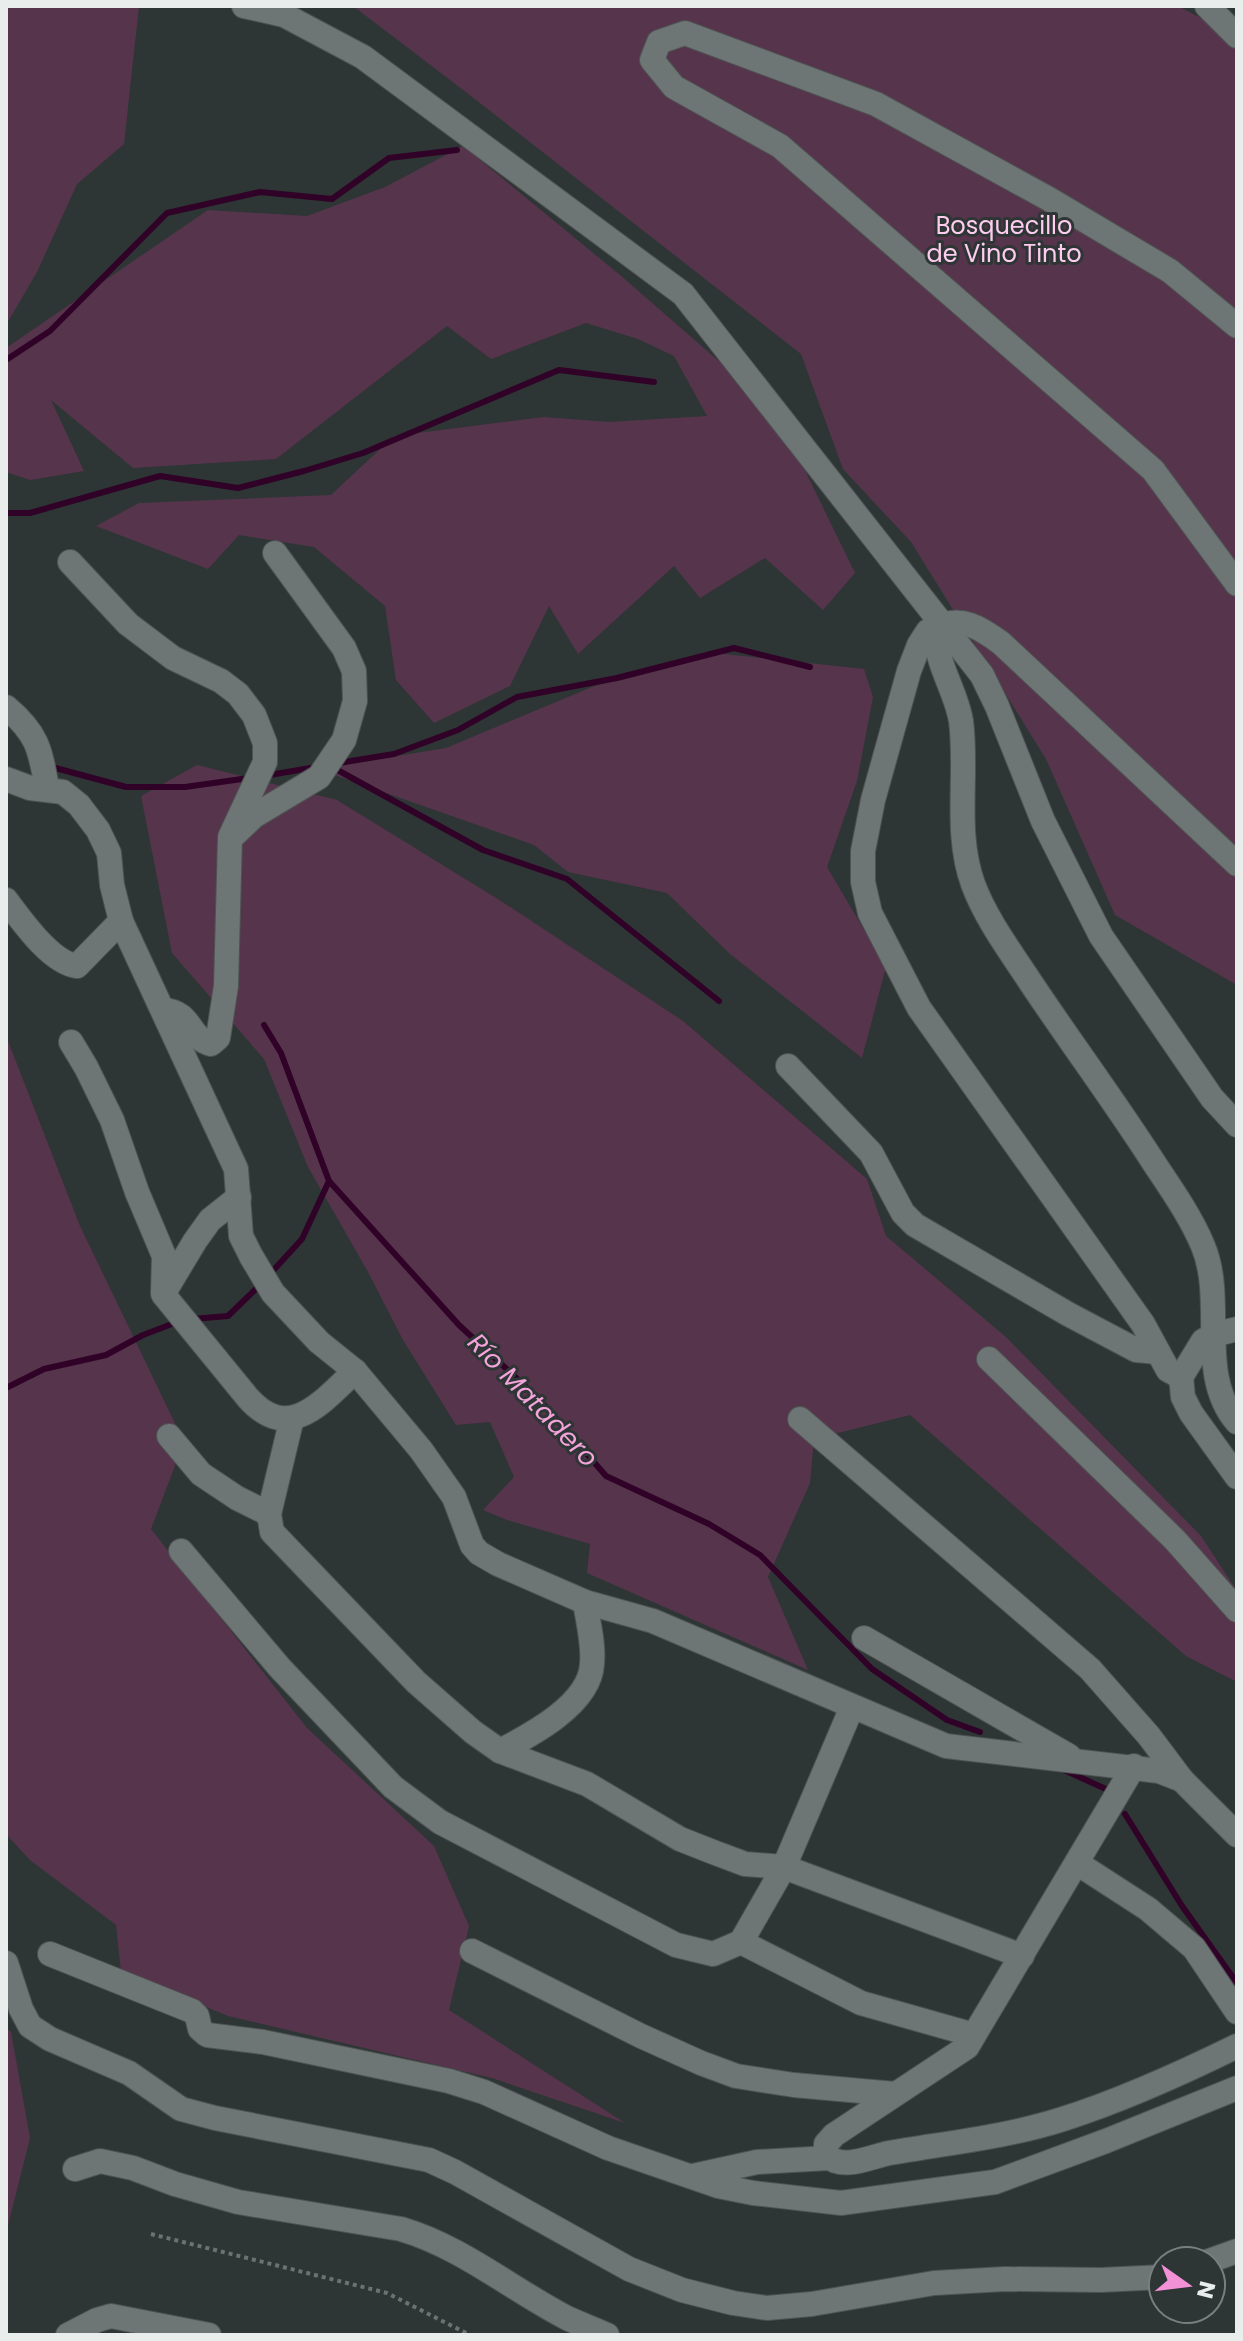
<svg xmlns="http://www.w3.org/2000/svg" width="1243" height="2341" viewBox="0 0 1243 2341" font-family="Poppins,sans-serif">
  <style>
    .green { fill: #56354c }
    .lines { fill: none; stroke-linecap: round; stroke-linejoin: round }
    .stream { stroke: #310227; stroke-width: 6 }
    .minor-casing { stroke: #4e5352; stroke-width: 26 }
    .path { stroke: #6b7271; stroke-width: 4; stroke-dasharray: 4 4; stroke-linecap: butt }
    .minor { stroke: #6e7575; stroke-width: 24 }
    .labels { text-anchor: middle; stroke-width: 6; stroke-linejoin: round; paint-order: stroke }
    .park-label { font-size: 24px; fill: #feccee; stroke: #2e3535 }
    .water-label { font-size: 26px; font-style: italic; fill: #f4a3db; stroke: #2e3535 }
  </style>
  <rect width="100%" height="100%" fill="#2e3535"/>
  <g class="green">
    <path d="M6,6H139L124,144L77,184L37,272L6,325Z"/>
    <path d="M353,6H1178L1231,34L1237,30V985L1115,915L1046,759L911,542L843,469L801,354L471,96Z"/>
    <path d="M463,146L620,275L776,411L855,573L823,610L765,558L700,598L674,566L578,654L549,606L510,686L434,723L396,680L385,606L314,547L239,535L208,569L96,526L139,503L331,495L394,436L544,417L609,422L707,416L674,356L638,339L586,323L491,359L447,326L276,459L133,468L51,400L84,471L30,480L6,472V348L208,210L307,216L385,187Z"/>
    <path d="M705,652L864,669L873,697L857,781L827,867L886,967L862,1058L730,954L667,893L568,872L534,845L318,769L446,748L592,687Z"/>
    <path d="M197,765L337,800L501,901L683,1021L867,1179L886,1236L1006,1337L1201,1536L1237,1591V1682L1186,1656L910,1415L814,1439L810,1483L768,1577L808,1670L587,1573L590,1544L507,1520L483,1510L514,1477L490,1422L456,1425L403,1340L368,1272L308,1167L264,1059L172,953L141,796Z"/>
    <path d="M6,1036L80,1226L184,1442L151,1529L307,1728L434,1846L469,1926L449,2010L625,2123L492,2078L228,2016L121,1972L116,1925L30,1860L6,1834Z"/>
    <path d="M6,2028L11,2032L30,2138L6,2233Z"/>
  </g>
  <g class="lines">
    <g class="stream">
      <path d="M6,360L50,331L167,213L260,192L332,199L389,158L457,150"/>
      <path d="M6,513H30L160,476L238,488L304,471L363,453L559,370L654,382"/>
      <path d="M339,763L394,754L458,730L517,697L617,678L734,648L810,667"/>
      <path d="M48,766L126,787H185L249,778"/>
      <path d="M332,767L483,850L567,879L719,1001"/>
      <path d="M264,776L316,767"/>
      <path d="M264,1025L281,1053L329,1181L459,1325L538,1398L606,1476L709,1524L760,1555L872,1669L947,1720L980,1732"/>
      <path d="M270,1274L302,1239L329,1181"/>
      <path d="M192,1319L228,1316L260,1285"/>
      <path d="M6,1388L44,1369L106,1355L143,1335L177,1322"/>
      <path d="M1064,1770L1108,1790"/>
      <path d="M1125,1814L1182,1906L1237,1983"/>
    </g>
    <defs>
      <g id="minor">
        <path d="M244,6L284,15L363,57L683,294L982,675L997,706L1043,821L1101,936L1212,1098L1237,1125"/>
        <path d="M1207,6L1237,36"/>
        <path d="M1237,326L1170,271L1049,199L876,104L685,33L659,42L652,60L674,87L780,146L1153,470L1237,584"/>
        <path d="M70,562L128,624L173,658L221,681L238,694L254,715L265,743V762L230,837L226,986L218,1038L211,1044C189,1039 192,1012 164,1010"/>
        <path d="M937,628L928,631L919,645L909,671L873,800L863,851V882L870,913L919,1008L1143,1324L1168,1370L1181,1377"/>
        <path d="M6,707C38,734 40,749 47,788"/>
        <path d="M6,779L30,788L63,792L79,805L98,830L109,853L112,885L121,921L236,1169L241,1236L251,1256L273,1293L319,1342L355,1371L421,1450L454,1497L472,1545L479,1553L498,1564L585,1602L653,1621L946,1746L1159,1771L1182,1780L1237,1835"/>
        <path d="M234,835L254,816L319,777L344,740L355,701L354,671L344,648L275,553"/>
        <path d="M1237,864L1001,643C982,629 960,614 937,628C933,661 956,689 961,721C968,774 954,832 973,884C986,919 1010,951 1031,983C1071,1043 1115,1102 1154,1163C1172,1190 1191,1217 1203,1246C1226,1300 1196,1375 1237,1422"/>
        <path d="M6,900C22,921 51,963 77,966L121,921"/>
        <path d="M71,1042L86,1067L112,1120L137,1192L164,1256L163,1294L248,1398C289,1444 323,1401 355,1371"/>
        <path d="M788,1066L871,1153L903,1213L915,1225L1068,1314L1136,1350L1158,1352"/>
        <path d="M165,1291L195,1241L210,1220L239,1197"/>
        <path d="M1237,1329L1213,1335L1203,1341L1181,1377L1183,1397L1191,1413L1237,1477"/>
        <path d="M989,1359L1175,1540L1237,1610"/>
        <path d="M292,1418L269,1514L272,1532L416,1682L473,1732L500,1751L587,1784L680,1839L713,1852L745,1864L784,1867L1022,1956"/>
        <path d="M800,1419L1090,1669L1149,1736L1182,1780"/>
        <path d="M169,1436L201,1474L237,1498L269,1514"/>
        <path d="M181,1551L280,1668L393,1787L440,1822L676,1945L713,1954L741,1942L861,2003L974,2035"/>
        <path d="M864,1638L1069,1756"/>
        <path d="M500,1751C531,1735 590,1704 592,1664C594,1644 588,1622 585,1602"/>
        <path d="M1134,1766L967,2047L834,2135L826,2144V2155C842,2171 870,2157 889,2153C947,2143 1007,2137 1063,2119C1123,2100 1180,2074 1237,2046"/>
        <path d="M1077,1863L1148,1909L1194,1948L1237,2012"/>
        <path d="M741,1942L784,1867L852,1707"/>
        <path d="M472,1951L641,2036L701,2063L736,2076L794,2085L895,2094"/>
        <path d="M50,1954L192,2011L197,2016L200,2029L207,2035L263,2042L449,2081L484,2092L608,2148L718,2186L753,2193L841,2203L995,2182L1106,2141L1237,2088"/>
        <path d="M6,1963L21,2009L30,2026L50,2039L129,2073L181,2109L215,2118L429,2160L455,2172L629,2269L682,2290L733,2303L767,2308L812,2304L934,2283L1005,2279L1101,2280L1163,2277"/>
        <path d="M75,2169L100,2161L133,2168L175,2184L238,2202L401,2229C462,2247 511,2289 567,2318C580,2324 594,2329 607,2335"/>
        <path d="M693,2176L757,2162L829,2158"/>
        <path d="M1209,2261L1237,2251"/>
        <path d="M68,2335L97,2320L111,2316L209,2335"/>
      </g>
    </defs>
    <use href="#minor" class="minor-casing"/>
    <path class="path" d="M151,2234L387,2293L470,2335"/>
    <use href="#minor" class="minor"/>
  </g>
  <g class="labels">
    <g class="park-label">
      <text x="1004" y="234">Bosquecillo<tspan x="1004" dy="28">de Vino Tinto</tspan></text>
    </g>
    <g class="water-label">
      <text transform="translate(533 1400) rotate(46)" y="9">Río Matadero</text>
    </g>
  </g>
  <rect width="1243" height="2341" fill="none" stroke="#e9eeed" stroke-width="16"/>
  <g transform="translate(1187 2285) rotate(104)"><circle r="38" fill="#2e3535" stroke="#797f7f" stroke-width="2"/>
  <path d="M0-6L14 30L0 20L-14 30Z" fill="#f291d6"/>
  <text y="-12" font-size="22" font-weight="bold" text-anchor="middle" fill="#e9eeed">N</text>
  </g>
</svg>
